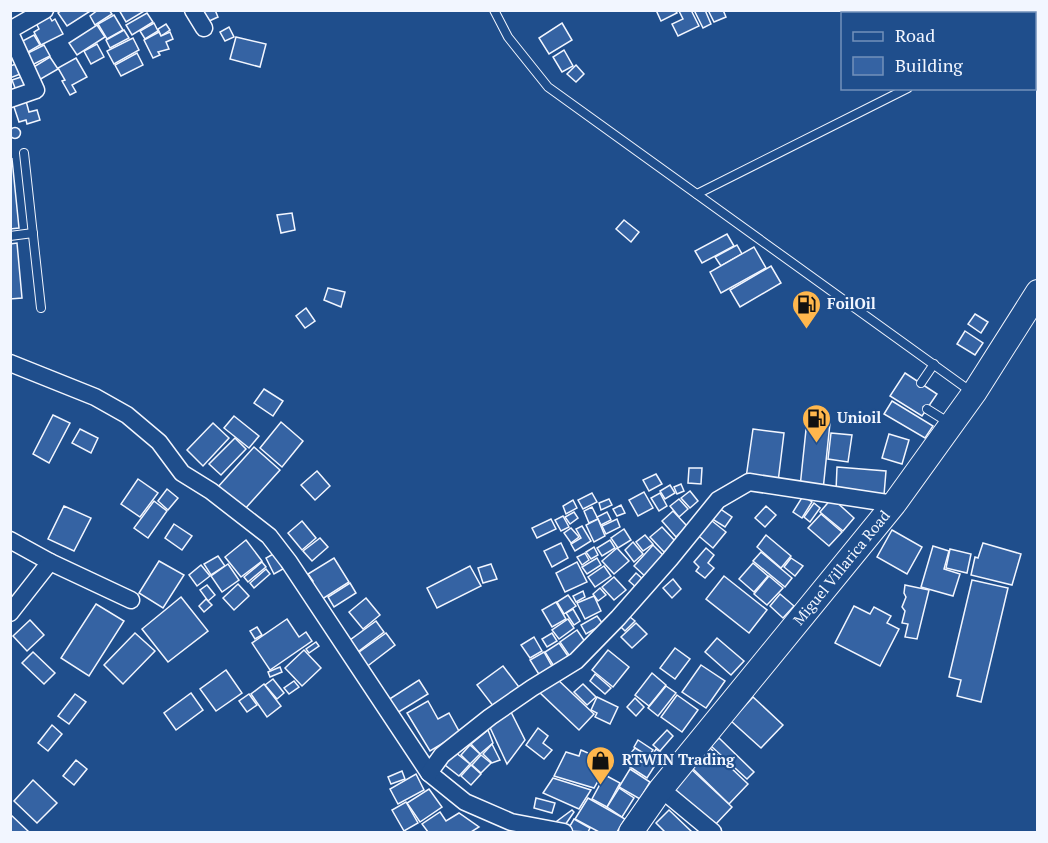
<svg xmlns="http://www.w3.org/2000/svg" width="1048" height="843" viewBox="0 0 1048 843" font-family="'PT Serif',serif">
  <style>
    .building { fill: #3563a3; stroke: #f2f6ff; stroke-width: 1.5 }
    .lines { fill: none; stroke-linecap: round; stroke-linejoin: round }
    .lane-casing { stroke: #f2f6ff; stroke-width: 10 }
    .street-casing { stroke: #f2f6ff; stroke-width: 19 }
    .secondary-casing { stroke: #f2f6ff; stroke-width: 26 }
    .lane { stroke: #1f4e8c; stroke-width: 8 }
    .street { stroke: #1f4e8c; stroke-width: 16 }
    .secondary { stroke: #1f4e8c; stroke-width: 24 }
    .labels { text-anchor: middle; stroke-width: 4.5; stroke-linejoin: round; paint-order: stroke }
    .poi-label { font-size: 15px; font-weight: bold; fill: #f2f6ff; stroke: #1f4e8c; text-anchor: start }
    .street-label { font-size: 15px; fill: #f2f6ff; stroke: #1f4e8c }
  </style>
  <rect width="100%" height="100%" fill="#1f4e8c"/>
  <g class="building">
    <path d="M62,10H92L67,26L58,13Z"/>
    <path d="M98,10H109L112,14L95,25L90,16Z"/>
    <path d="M119,10H146L126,22Z"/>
    <path d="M202,10H215L218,17L207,22Z"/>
    <path d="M656,10H675L677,13L661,21Z"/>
    <path d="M691,10L699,26L678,36L672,24L683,19L679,11Z"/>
    <path d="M694,10H705L711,24L703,28Z"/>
    <path d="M708,10H723L726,17L714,22Z"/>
    <path d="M147,13L153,22L132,35L126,25Z"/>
    <path d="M48,14L52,21L55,19L63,34L41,45L34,32L39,29L35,21Z"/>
    <path d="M114,15L123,30L107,39L98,24Z"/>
    <path d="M154,23L158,31L145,39L140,31Z"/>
    <path d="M562,23L572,40L549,54L539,38Z"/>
    <path d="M166,24L170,30L161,36L158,29Z"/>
    <path d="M97,25L105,37L77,55L69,43Z"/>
    <path d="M229,27L234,37L225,41L220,32Z"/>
    <path d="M124,30L129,38L110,48L106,40Z"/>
    <path d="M159,32L161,36L170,32L173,39L166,42L169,49L158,52L160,55L153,58L144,40Z"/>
    <path d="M34,35L40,45L23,55L17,44Z"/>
    <path d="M236,37L266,44L260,67L230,59Z"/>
    <path d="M133,38L139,50L114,64L107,51Z"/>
    <path d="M97,44L104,57L91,64L84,51Z"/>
    <path d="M44,45L50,56L32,65L26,54Z"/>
    <path d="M564,50L573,66L562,72L553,57Z"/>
    <path d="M137,53L143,65L121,76L115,65Z"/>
    <path d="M50,57L58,69L39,80L32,68Z"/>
    <path d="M76,58L87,77L72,85L76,92L70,95L62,81L65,80L58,68Z"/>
    <path d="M19,63L23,73L10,78V66Z"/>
    <path d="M576,65L584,74L576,82L567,74Z"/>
    <path d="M24,76L29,88L17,93L12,80Z"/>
    <path d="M26,101L29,112L37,110L40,120L27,124L26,120L19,122L13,104Z"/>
    <circle cx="15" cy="133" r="5.5"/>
    <path d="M12,159L19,228L10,229V160Z"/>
    <path d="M292,213L295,230L281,233L277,215Z"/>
    <path d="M624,220L639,232L631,242L616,229Z"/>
    <path d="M727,234L734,246L702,263L695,251Z"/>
    <path d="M17,243L22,298L10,299V244Z"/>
    <path d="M737,245L742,254L721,266L715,257Z"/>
    <path d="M754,247L766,268L721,293L710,272Z"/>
    <path d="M771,266L781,283L740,307L730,290Z"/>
    <path d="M328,288L345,292L341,307L324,300Z"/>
    <path d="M306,308L315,321L305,328L296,316Z"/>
    <path d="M975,314L988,322L981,333L968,324Z"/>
    <path d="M965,331L983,343L975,355L957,344Z"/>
    <path d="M905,373L937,394L922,416L890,396Z"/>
    <path d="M264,389L283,401L273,416L254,403Z"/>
    <path d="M892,401L933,426L925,438L884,414Z"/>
    <path d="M53,415L70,423L49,463L33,454Z"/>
    <path d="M234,416L259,436L249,448L224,428Z"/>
    <path d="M807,420L830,423L823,490L800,487Z"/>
    <path d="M281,422L303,441L282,467L260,448Z"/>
    <path d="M213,423L229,438L203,466L187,450Z"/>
    <path d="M80,429L98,438L91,453L72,443Z"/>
    <path d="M753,429L784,433L778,482L746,478Z"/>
    <path d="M831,433L852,435L848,462L828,459Z"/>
    <path d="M889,434L909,440L902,464L882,458Z"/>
    <path d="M235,438L246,449L221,475L209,464Z"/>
    <path d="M254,447L280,470L243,511L217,488Z"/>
    <path d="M837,467L886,471L884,495L836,491Z"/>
    <path d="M689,468H702L701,484L688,483Z"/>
    <path d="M317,471L330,486L315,500L301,485Z"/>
    <path d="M656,474L662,484L649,491L643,480Z"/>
    <path d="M138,479L158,493L140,517L121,504Z"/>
    <path d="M681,484L684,491L677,494L674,487Z"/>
    <path d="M670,485L675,493L665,499L660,491Z"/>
    <path d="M167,489L178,498L168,510L158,501Z"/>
    <path d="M690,491L698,501L690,508L681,498Z"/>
    <path d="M644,492L653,508L638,516L629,500Z"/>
    <path d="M592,493L597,502L583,509L578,500Z"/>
    <path d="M660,493L667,506L659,511L651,498Z"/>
    <path d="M803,496L812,502L802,518L793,512Z"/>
    <path d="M832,498L854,518L843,531L820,512Z"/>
    <path d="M609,499L612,505L601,510L599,503Z"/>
    <path d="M679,499L688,509L679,517L670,506Z"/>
    <path d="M573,500L577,508L566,514L563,506Z"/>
    <path d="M154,501L167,511L148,538L134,528Z"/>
    <path d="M814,503L820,508L810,522L804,517Z"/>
    <path d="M621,505L625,513L617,516L613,509Z"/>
    <path d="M64,506L91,518L74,551L48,539Z"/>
    <path d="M716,506L732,517L725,527L709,517Z"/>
    <path d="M766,506L776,515L765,527L755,518Z"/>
    <path d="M592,507L598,519L589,523L584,511Z"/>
    <path d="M673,511L687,526L676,537L662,521Z"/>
    <path d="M574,512L578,518L570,524L565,517Z"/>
    <path d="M607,512L611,520L601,525L597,517Z"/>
    <path d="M821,514L842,532L829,546L808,528Z"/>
    <path d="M563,516L569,527L561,531L555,520Z"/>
    <path d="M707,517L726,532L713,548L694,532Z"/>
    <path d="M551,519L556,529L537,538L532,528Z"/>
    <path d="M598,519L605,536L594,542L586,525Z"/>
    <path d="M617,519L620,527L606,534L602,526Z"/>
    <path d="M302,521L316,538L302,550L288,533Z"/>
    <path d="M174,524L192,536L182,550L165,538Z"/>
    <path d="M582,526L591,541L575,551L571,544L581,538L576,529Z"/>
    <path d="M662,527L676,542L664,552L650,537Z"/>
    <path d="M571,528L579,537L571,543L564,533Z"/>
    <path d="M624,529L631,540L618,548L611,538Z"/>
    <path d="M892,530L922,547L907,574L877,557Z"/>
    <path d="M645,535L653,544L643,551L636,542Z"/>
    <path d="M766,535L791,556L781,568L757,547Z"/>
    <path d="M320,538L328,547L312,561L303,551Z"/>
    <path d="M246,540L262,561L241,577L225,557Z"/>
    <path d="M610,540L615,548L602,556L597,548Z"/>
    <path d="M633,542L643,554L634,562L625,550Z"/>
    <path d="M561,543L568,558L552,567L544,551Z"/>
    <path d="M983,543L1021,554L1012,585L971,575L975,557L978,558Z"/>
    <path d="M653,545L667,559L648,579L634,566Z"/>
    <path d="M933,546L949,551L944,569L960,574L953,596L921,587Z"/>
    <path d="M594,547L598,555L591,559L586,552Z"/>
    <path d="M617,548L629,561L614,574L602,561Z"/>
    <path d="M706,548L714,555L708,563L714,568L705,578L696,571L699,567L694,562Z"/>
    <path d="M950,549L971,554L967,573L946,568Z"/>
    <path d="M761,552L792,578L785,587L753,561Z"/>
    <path d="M275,553L283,569L274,574L266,558Z"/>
    <path d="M585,553L589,560L582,565L577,557Z"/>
    <path d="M218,556L225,566L211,575L204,564Z"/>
    <path d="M334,558L349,582L316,603L306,586L313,581L308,574Z"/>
    <path d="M597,558L601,565L587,574L582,567Z"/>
    <path d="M791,558L803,566L795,576L784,567Z"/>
    <path d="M159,561L184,575L163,608L139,593Z"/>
    <path d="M262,562L266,567L248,582L244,577Z"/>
    <path d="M577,562L587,582L565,592L556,573Z"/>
    <path d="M753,563L768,576L754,592L739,579Z"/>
    <path d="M228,564L239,580L222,592L211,576Z"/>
    <path d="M491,564L497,579L483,583L478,568Z"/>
    <path d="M201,565L210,576L197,586L189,575Z"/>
    <path d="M470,566L481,586L437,608L427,588Z"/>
    <path d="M604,566L611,576L595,587L588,577Z"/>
    <path d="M266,569L270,574L254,588L250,583Z"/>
    <path d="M636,573L645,581L638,589L629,581Z"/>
    <path d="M724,576L767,610L749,633L706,599Z"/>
    <path d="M769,576L783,588L767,605L754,594Z"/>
    <path d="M614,577L626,590L614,600L602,587Z"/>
    <path d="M673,579L681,589L672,598L663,588Z"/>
    <path d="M972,580L1008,588L981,702L957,696L961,680L949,677Z"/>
    <path d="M350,583L356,593L334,607L328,597Z"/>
    <path d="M238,584L249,596L234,610L223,598Z"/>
    <path d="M207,585L215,595L208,601L200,590Z"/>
    <path d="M905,585L929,590L917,639L905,637L908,624L902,623L905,611L902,607L906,597L904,593Z"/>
    <path d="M600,588L606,595L598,601L593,594Z"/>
    <path d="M583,591L585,597L576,602L573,596Z"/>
    <path d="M780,594L794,606L783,618L770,606Z"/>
    <path d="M568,595L576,606L564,614L557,602Z"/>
    <path d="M594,596L601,611L585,619L577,603Z"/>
    <path d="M181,597L208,631L168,662L142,629Z"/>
    <path d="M366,598L380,615L363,629L349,612Z"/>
    <path d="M206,599L212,605L204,612L199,606Z"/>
    <path d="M556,602L566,619L552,627L542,610Z"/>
    <path d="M96,604L124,621L89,676L61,658Z"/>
    <path d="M854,606L870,614L874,607L891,616L887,623L899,629L880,666L835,643Z"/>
    <path d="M573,609L580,621L574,625L566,613Z"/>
    <path d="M597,616L603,624L586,634L581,625Z"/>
    <path d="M630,617L635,621L625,631L620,626Z"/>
    <path d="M287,619L299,637L306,632L312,641L270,670L252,643Z"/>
    <path d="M568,619L574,628L559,639L552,630Z"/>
    <path d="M30,620L44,635L27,651L13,636Z"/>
    <path d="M376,621L384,632L355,654L346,643Z"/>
    <path d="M636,623L647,634L632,648L621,637Z"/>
    <path d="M257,627L262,635L255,639L250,631Z"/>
    <path d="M577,630L588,646L571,658L560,642Z"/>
    <path d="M135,633L155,651L123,684L104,665Z"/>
    <path d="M386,633L395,645L365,668L355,655Z"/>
    <path d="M552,633L557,641L547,647L542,639Z"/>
    <path d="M534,637L542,651L530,658L521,645Z"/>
    <path d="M717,638L744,661L731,675L705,652Z"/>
    <path d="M316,642L319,646L309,653L306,649Z"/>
    <path d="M559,643L570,659L555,668L545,652Z"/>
    <path d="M675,648L690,659L675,679L660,668Z"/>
    <path d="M304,650L321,668L302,686L285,668Z"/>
    <path d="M608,650L629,667L613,687L592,670Z"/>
    <path d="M33,652L55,673L44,684L22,663Z"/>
    <path d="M544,652L553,668L540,676L530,660Z"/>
    <path d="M701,665L725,681L706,708L682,692Z"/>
    <path d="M503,666L522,691L497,711L477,685Z"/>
    <path d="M280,667L282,672L270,677L268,672Z"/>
    <path d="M226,670L242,693L216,711L200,689Z"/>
    <path d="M652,673L666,685L649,706L635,695Z"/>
    <path d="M595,674L611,688L605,694L590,681Z"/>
    <path d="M556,678L594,714L579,730L537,690Z"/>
    <path d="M273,679L284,693L277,699L265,685Z"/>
    <path d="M419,680L428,694L397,713L388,700Z"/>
    <path d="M294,681L299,687L289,694L284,688Z"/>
    <path d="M264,684L281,706L267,717L251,694Z"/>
    <path d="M583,684L596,697L587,705L574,692Z"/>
    <path d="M666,686L676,693L658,716L648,708Z"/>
    <path d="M191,693L203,710L176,730L164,713Z"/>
    <path d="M75,694L86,702L69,724L58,716Z"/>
    <path d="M249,694L257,705L247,712L239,701Z"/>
    <path d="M677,695L698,710L682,732L661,717Z"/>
    <path d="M597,697L618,707L610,724L595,717L597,713L591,710Z"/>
    <path d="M753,697L783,725L761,748L731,721Z"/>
    <path d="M635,698L644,707L636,716L627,707Z"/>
    <path d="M428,701L438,719L449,713L460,733L430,751L407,713Z"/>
    <path d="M508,706L525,740L507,764L487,721Z"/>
    <path d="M52,725L62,734L48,751L38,743Z"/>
    <path d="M538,728L548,736L543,743L552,750L544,759L526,745Z"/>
    <path d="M488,730L493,743L480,754L471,744Z"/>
    <path d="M667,730L673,736L660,751L653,745Z"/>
    <path d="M719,738L754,772L747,779L711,746Z"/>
    <path d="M638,740L653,750L648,757L634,747Z"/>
    <path d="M492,744L500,760L492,763L483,754Z"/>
    <path d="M470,745L480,754L470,764L461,755Z"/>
    <path d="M709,747L748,784L729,804L691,767Z"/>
    <path d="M635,748L645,754L640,761L630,754Z"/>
    <path d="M656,749L663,754L656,764L649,760Z"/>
    <path d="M581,750L609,762L594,788L554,776L566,752L579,756Z"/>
    <path d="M455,752L470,764L459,776L445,765Z"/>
    <path d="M481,755L491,763L481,773L472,765Z"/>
    <path d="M76,760L87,769L74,785L63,776Z"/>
    <path d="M635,761L647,763L654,767L647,778L630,767Z"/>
    <path d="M471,765L481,774L471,785L461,776Z"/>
    <path d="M690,768L732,807L714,826L672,787Z"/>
    <path d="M630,769L650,782L640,799L619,787Z"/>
    <path d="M402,771L405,779L391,784L388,777Z"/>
    <path d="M416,774L424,790L398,804L390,789Z"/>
    <path d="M605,775L620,783L607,807L592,799Z"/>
    <path d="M553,778L591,790L579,809L543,793Z"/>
    <path d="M33,780L57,803L37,823L14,801Z"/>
    <path d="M619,788L634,798L622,817L607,807Z"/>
    <path d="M429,789L442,807L420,822L407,803Z"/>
    <path d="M536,798L555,803L552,813L534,808Z"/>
    <path d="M588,798L625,819L617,832H599L575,819Z"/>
    <path d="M406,802L418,823L404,831L392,810Z"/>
    <path d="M572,810L574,812L563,828L553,824Z"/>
    <path d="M669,810L692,832H665L656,823Z"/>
    <path d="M440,812L446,821L459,813L479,827L471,832H428L422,824Z"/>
    <path d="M10,814L29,832H10Z"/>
    <path d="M574,819L590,828L588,832L567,831Z"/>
  </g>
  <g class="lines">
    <defs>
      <g id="lane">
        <path d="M494,10L508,37L548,87L973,393"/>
        <path d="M1034,26L1038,24"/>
        <path d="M24,153L41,308"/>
        <path d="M697,194L908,88"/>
        <path d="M10,236L33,233"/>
        <path d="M921,383L934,364"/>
        <path d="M927,409L951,424"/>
      </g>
      <g id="street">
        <path d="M193,10L204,28"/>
        <path d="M10,30L45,10"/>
        <path d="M10,33L36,90L10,99"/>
        <path d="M10,363L95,397L127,415L159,442L182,473L211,491L269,536L289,562L429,773L465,802L511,822L564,832"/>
        <path d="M10,540L50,562"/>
        <path d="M10,613L50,562L131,600"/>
        <path d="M429,773L442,755L490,717L532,688L576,661L618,618L670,559L718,500L749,482L894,504"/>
        <path d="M661,789L713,832"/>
      </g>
      <g id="secondary">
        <path id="s1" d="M631,832L661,789L894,504L974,393L1038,292"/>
      </g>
    </defs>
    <use href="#lane" class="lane-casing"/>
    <use href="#street" class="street-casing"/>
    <use href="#secondary" class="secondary-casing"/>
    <use href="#lane" class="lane"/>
    <use href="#street" class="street"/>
    <use href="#secondary" class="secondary"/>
  </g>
  <defs>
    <symbol id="fuel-pin" viewBox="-11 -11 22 30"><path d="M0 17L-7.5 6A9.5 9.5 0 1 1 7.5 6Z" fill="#ffb74d" stroke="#1f4e8c"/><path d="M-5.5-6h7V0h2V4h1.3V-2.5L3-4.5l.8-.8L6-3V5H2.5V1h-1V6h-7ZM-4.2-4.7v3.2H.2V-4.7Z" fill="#111"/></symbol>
    <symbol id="shop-pin" viewBox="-11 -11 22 30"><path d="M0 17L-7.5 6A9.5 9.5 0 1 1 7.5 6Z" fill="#ffb74d" stroke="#1f4e8c"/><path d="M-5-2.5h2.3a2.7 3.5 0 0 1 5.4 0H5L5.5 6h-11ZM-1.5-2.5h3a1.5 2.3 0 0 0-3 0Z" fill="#111"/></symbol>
  </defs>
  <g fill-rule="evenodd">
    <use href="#fuel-pin" x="790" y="288" width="33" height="45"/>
    <use href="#fuel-pin" x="800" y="402" width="33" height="45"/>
    <use href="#shop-pin" x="584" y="744" width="33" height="45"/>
  </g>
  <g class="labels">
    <g class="poi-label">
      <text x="827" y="309">FoilOil</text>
      <text x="837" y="423">Unioil</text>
      <text x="622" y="765">RTWIN Trading</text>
    </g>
    <g class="street-label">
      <text dy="5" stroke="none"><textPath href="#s1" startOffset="338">Miguel Villarica Road</textPath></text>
    </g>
  </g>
  <rect width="1048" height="843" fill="none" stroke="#f2f6ff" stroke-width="24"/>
  <rect x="841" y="12" width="195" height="78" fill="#1f4e8c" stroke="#7391ba" stroke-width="1.5"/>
  <rect x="853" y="32" width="30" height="9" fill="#1f4e8c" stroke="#7391ba" stroke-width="1.5"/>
  <text x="895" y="42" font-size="18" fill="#f2f6ff">Road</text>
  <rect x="853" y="57" width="30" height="18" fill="#3563a3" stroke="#7391ba" stroke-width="1.5"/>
  <text x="895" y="72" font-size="18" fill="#f2f6ff">Building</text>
</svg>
